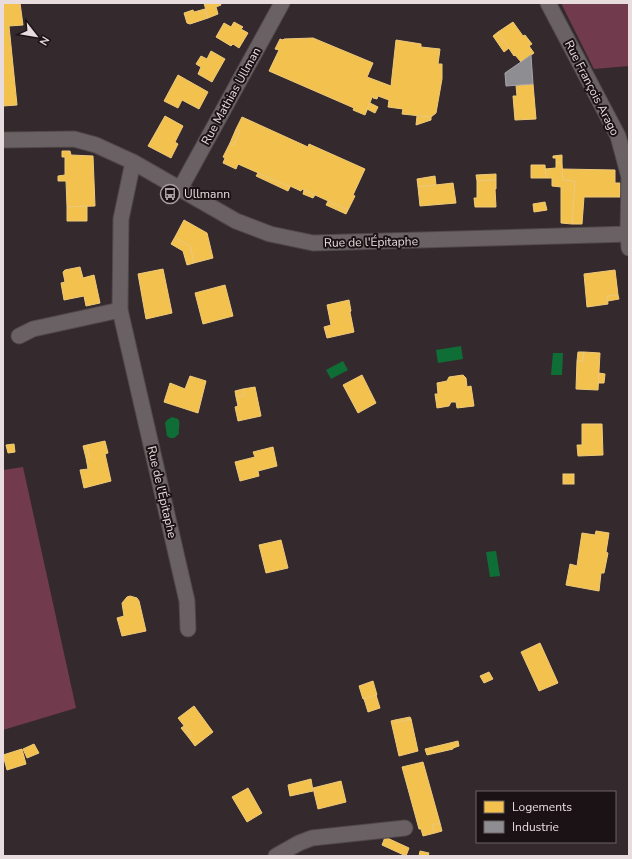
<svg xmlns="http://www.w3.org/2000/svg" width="632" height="859" viewBox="0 0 632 859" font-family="'Nunito Sans',sans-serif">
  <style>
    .green { fill: #723a4d }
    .water { fill: #0e6e36 }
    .homes { fill: #f2c14e; stroke: #efc97a }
    .industry { fill: #8d8d92; stroke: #a8a5a9 }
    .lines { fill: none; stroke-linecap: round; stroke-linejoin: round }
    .street-casing { stroke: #51484a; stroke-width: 17 }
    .street { stroke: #696163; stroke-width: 15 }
    .labels { text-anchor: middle; stroke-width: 4; stroke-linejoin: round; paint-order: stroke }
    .street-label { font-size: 12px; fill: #e8dcdf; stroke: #1a1214 }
    .poi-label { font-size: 12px; fill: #e8dcdf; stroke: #1a1214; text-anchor: start }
  </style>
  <rect width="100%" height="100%" fill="#342a2d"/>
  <g class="green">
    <path d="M561,3H629V66L594,69Z"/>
    <path d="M23,467L76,708L3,730V470Z"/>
  </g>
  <g class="water">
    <path d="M461,346L463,359L438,363L436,350Z"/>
    <path d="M553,353H563L562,375H551Z"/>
    <path d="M343,361L348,370L331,379L326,370Z"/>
    <path d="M172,417L178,419C181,423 178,429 179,434L174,438H170L167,436L165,423L167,420Z"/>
    <path d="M496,551L500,576L490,577L486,552Z"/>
  </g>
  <g class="homes">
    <path d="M3,3H20L23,25L9,26L17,105L3,106Z"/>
    <path d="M204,3H220L221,5L216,7L218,14L208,18Z"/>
    <path d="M205,9L208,18L190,24L187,23L184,13L193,10L194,12Z"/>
    <path d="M234,22L243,27L241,29L248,33L239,48L233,44L231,46L216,37L224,23L231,27Z"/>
    <path d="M513,22L523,36L525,35L532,44L529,46L534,53L521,62L515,55L514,56L498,32Z"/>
    <path d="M498,32L509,48L504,52L493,36Z"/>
    <path d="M313,38L373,63L367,77L391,86L396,40L421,44V47L440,49L438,64H442V79L436,113L431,117L402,114L403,109L388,107L389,100L378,96L377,99L373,98V95L365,115L353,110L354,108L269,71L279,50L275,49L280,39L283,40L284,39Z"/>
    <path d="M211,51L225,59L212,82L198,74L201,67L196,64L201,56L207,59Z"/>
    <path d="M178,75L208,92L199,109L182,100L178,108L164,101Z"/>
    <path d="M533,84L536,119L515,120L513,96H517L516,85Z"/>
    <path d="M370,103L378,107L375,113L367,109Z"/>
    <path d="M165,116L183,126L175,142L178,144L171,158L148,146Z"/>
    <path d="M417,116L431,117V120L416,125Z"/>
    <path d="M242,117L308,147L309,144L365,169L353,195L355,196L348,210L302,189L301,191L290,186V187L238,164L236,169L223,163L225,158L223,157L230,143L234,145L240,131L236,129Z"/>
    <path d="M236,129L240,131L234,145L230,143Z"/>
    <path d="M62,151H70L71,155L93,156L95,206L67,207L66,181H58V176L65,175V157H62Z"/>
    <path d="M562,155V163H556V158H553V156Z"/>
    <path d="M556,163H562L563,180L575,181L572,224L561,223V187L552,186V178H546L545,169L556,168Z"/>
    <path d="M531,165H545L546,178H531Z"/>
    <path d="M562,169L615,170V183H620V197H584L582,224H572L575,181L563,180Z"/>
    <path d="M258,173L290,187L288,191L256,176Z"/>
    <path d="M496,174V180L477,181L476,175Z"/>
    <path d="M435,176L436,185L418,187L417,179Z"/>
    <path d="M496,180V189H495L496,207H475L474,198H477V181Z"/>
    <path d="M453,183L456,203L420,206L418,187Z"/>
    <path d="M304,190L315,195L313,198L303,194Z"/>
    <path d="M328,201L348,210L346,214L326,205Z"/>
    <path d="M545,202L547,210L534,212L533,204Z"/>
    <path d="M87,206V221H67V207Z"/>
    <path d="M184,220L207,233L213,258L194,263L190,246L175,237Z"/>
    <path d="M175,237L190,246L194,263L187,265L183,251L171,244Z"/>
    <path d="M80,267L83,278L94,275L100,303L86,306L84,296L64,300L61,283L65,282L63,272L65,270Z"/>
    <path d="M163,269L172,313L146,319L138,274Z"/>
    <path d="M615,270L618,295L607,296L608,304L587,307L584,274Z"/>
    <path d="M225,285L233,316L203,324L195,293Z"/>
    <path d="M618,295L619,299L608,301L607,296Z"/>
    <path d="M349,300L351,311L350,312L354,332L327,338L324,327L331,325L327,305Z"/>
    <path d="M578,352H584L583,361H577Z"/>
    <path d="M584,352L600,353L598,390L576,389L577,361H583Z"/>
    <path d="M599,373L605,374L604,383H598Z"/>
    <path d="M362,375L376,403L358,413L343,385Z"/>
    <path d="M463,375L466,378L467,387L471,386L474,406L457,408L456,402H451L449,406L437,408L435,394H438L437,383L447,381L449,377Z"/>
    <path d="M190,376L206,381L198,413L164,402L170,383L185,389Z"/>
    <path d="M255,387L261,416L238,421L235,407L238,406L236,397L245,395L243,389Z"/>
    <path d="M243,389L245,395L236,397L235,391Z"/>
    <path d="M582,424H602L603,455L578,456L577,445H582Z"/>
    <path d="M105,441L108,453L105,454L111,481L84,488L80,470L88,469L86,458L89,457L87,445Z"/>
    <path d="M14,444L15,452L8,453L6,445Z"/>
    <path d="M87,445L89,457L86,458L83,446Z"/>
    <path d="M273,447L277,466L258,471L259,476L240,481L235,462L255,457L253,452Z"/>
    <rect x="563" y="474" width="11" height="10"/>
    <path d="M596,531L609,533L606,552L608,553L604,573H601L599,591L566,585L570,564L577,566L582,533L595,535Z"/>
    <path d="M281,540L288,568L266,573L259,545Z"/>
    <path d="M130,596L137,598L139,601L146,631L122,636L117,618L124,616L122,603L127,597Z"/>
    <path d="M540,643L558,683L539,691L521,652Z"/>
    <path d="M489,672L493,679L484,683L480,676Z"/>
    <path d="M373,681L377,695L363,699L359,686Z"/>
    <path d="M376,695L380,708L368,712L364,699Z"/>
    <path d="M194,706L213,732L195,746L189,738L192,736L178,718Z"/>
    <path d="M410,717L411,719L396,723L395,720Z"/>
    <path d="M411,719L418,751L399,756L391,721L395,720L396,723Z"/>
    <path d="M184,726L192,736L189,738L181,728Z"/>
    <path d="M458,741L459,746L453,748V749L427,755L425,749Z"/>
    <path d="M34,744L39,753L27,758L23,749Z"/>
    <path d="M22,749L26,764L7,770L3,755Z"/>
    <path d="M423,762L440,823L432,825L435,833L423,836L421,829H419L402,767Z"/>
    <path d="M311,779L313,791L290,796L288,785Z"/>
    <path d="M341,781L346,802L318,809L313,788Z"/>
    <path d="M248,788L262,813L247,822L232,797Z"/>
    <path d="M440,823L442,831L435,833L432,825Z"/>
    <path d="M385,837L409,848L406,856L382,845Z"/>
    <path d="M420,851L429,853L428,856H419Z"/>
  </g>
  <path class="industry" d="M531,55L533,84L506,86L505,73Z"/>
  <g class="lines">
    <defs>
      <g id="street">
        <path d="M548,3L618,136L629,177L628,234L629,248"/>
        <path d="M3,140L74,139L96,145L133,162L236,221L270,234L313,243L629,234"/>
        <path d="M133,162L121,219L120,310L187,601L188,629"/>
        <path d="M180,189L282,3"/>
        <path d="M19,336L33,329L120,310"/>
        <path d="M276,856L299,843L312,838L405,828"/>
      </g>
    </defs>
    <use href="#street" class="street-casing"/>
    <use href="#street" class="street"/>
  </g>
  <defs>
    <symbol id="bus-ring" viewBox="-11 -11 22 22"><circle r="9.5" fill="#1a1214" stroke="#a99ea1" stroke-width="1.5"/><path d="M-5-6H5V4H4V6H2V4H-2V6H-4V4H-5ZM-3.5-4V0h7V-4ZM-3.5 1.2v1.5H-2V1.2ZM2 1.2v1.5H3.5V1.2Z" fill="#a99ea1"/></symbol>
  </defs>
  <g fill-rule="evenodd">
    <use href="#bus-ring" x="159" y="183" width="22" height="22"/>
  </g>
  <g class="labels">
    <g class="street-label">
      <text transform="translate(592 88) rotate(63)" y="4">Rue François Arago</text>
      <text transform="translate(231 96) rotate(-61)" y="4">Rue Mathias Ullman</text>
      <text transform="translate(371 242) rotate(-1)" y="4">Rue de l'Épitaphe</text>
      <text transform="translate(162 492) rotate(77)" y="4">Rue de l'Épitaphe</text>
    </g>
    <g class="poi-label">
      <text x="184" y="198">Ullmann</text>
    </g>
  </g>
  <rect width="632" height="859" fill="none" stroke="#e8dcdf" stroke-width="8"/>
  <rect x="476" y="791" width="140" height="52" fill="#1a1214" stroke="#6c6365"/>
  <rect x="484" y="801" width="20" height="12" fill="#f2c14e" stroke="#6c6365"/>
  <text x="512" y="811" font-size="12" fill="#e8dcdf">Logements</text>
  <rect x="484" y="821" width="20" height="12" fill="#8d8d92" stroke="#6c6365"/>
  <text x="512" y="831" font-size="12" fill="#e8dcdf">Industrie</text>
  <g transform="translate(36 36) rotate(121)" stroke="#1a1214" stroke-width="3" paint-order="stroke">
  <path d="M0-3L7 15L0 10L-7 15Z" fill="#e8dcdf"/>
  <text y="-6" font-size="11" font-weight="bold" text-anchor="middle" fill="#e8dcdf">N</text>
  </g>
</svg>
